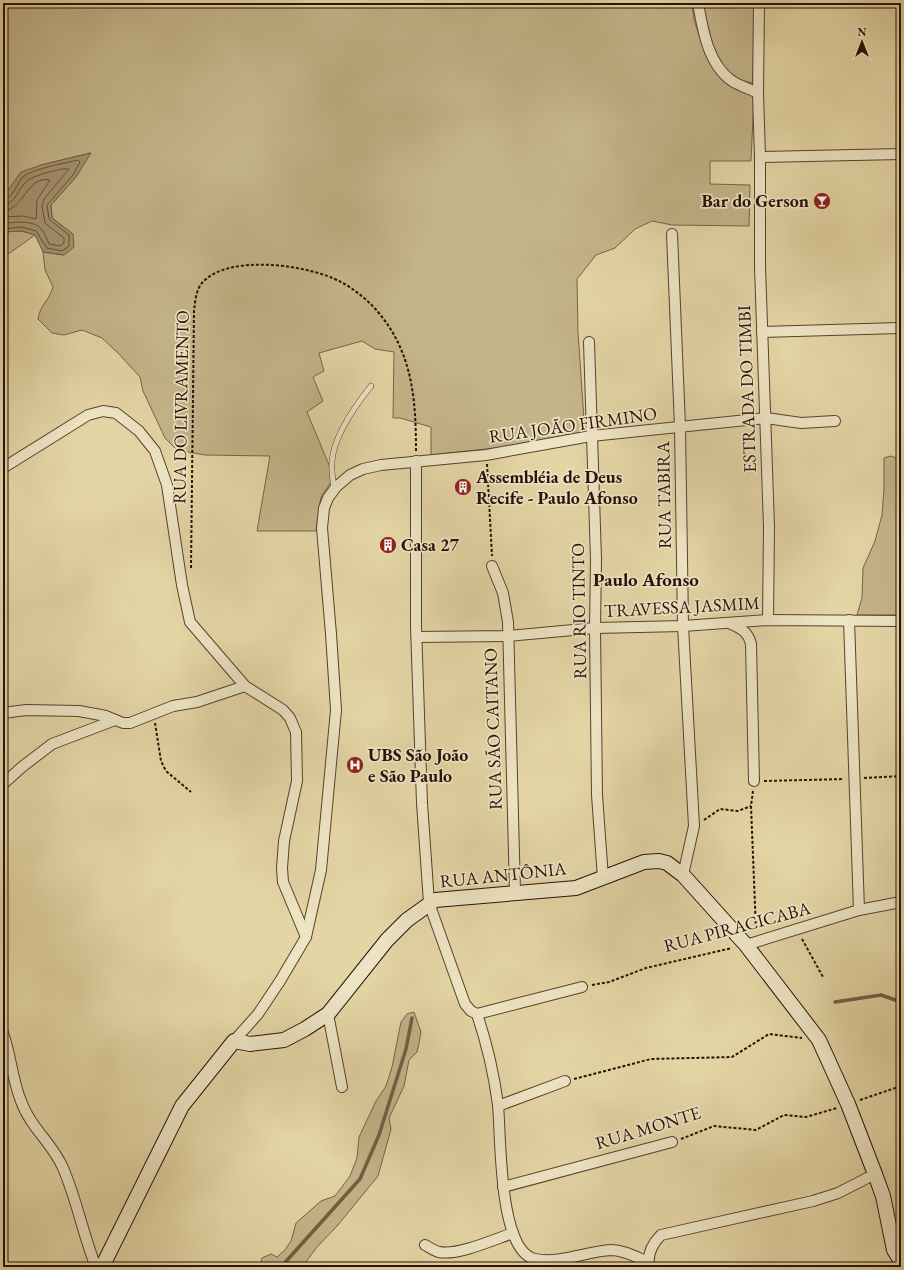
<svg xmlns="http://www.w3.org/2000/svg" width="904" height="1270" viewBox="0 0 904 1270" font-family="'EB Garamond',serif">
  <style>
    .green { fill: #c4b48a; stroke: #766248 }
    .water { fill: #a4926f; stroke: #725e45 }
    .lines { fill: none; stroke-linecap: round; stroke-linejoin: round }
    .shore { stroke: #66513b; stroke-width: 1 }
    .stream { stroke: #725e45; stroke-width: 3.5 }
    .lane-casing { stroke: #56412e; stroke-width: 6 }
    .street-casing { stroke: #56412e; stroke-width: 12 }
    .secondary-casing { stroke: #271007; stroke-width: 16 }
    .path { stroke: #271007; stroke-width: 2; stroke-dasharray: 3 2; stroke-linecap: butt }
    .lane { stroke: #ede4c4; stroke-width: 5 }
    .street { stroke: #ede4c4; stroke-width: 10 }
    .secondary { stroke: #ede4c4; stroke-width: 14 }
    .labels { text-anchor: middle; stroke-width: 3.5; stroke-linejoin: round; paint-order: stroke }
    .poi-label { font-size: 18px; font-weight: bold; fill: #271007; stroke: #ede4c4; text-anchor: start }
    .street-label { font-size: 18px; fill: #271007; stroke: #ede4c4 }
    .neighbourhood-label { font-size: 19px; font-weight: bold; fill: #271007; stroke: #ede4c4 }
  </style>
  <rect width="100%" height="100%" fill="#e4d5a5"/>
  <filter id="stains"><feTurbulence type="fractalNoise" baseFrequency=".005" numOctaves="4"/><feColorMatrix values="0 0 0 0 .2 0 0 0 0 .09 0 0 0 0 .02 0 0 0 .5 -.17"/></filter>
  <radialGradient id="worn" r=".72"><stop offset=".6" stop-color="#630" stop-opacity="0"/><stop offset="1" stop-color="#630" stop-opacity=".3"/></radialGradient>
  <g class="green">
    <path d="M3,3H692L694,20L707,57L754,96L751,161H710V184L750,185L749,226L672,225L652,221L635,229L615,248L596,255L577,279L578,332L585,434L495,448L431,455V427L400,418H393L394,352L375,349L362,341L319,353L324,371L313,377L323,401L307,412L334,477L321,497L316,531H257L270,456L205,455L177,450L165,438L143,391L140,377L118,353L102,338L82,330L64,335L52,333L38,319C40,305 49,301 53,287L45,270L43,252L63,255L73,234L52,218L51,205L76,177L90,153L41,165L3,197Z"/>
    <path d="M702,3H755L753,83C716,79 708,33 702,3Z"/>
    <path d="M22,231L35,235L11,252L3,256V232Z"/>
    <path d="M891,456L901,460V615H857L862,598L863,568L875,541L882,515L884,489V458Z"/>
    <path d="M414,1012L421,1032L419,1043L417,1052L409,1060L404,1086L389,1118L391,1129L378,1176L338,1225L317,1247L302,1267H260L262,1258L271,1254L277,1257L285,1250L291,1241L296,1223L321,1201L335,1196L350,1176L357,1158L359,1137L376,1101L386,1086L392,1067L401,1022L407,1014Z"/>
  </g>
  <path class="water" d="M91,153L76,177L51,205L52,218L73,234L74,247L64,255L43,252L35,235L22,231L3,232V197L21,172L41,165Z"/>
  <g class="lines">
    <g class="shore">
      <path d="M3,200C13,199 17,183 23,177C31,169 66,163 78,160L80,162L73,175L47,205L49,219L69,235V246L62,251L47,248L36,231L22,227L3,229"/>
      <path d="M3,205C16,204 18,188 27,181C32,176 63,167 69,169L44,199L42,206L45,223L64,238V243L60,246L49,244C47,239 45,233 41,229C33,219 14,223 3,223"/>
      <path d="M3,211C24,210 27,175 50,180L37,200L36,219L23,216L3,217"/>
    </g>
    <g class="stream">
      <path d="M835,1002L881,995L901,1002"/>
      <path d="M281,1267L360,1179L379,1135L406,1049L412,1018"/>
    </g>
    <defs>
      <path id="lane" d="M334,489C333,480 331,470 332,461C334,435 355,406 371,386"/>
      <g id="street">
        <path d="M698,3C703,31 708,64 732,81C740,86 750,89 758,93"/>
        <path d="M759,3L758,93L760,157V267L769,527L768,620"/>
        <path d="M760,157L901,154"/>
        <path d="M672,234L680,426L683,626L694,826L683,875"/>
        <path d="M762,332L899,328"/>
        <path d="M589,342L596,559L595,628L597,795L603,878"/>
        <path d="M416,461V626L422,803L429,903L465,1004L471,1011L477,1014C487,1044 494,1074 498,1105C501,1135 498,1251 535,1259C559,1264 588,1251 611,1250C624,1250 636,1257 648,1262"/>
        <path d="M3,468L88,415L103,411L116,413L139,431L155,451L167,485L182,585L190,622L245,686L283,710L290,718L296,732L297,781L284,841L282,868L283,882L306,937"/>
        <path d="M492,566L503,593L508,622L515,893"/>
        <path d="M849,620L859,910"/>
        <path d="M729,623C740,628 748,631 751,644L754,781"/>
        <path d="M417,637L507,636L595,628L683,626L768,620L901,621"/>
        <path d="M3,713L26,710L79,711L106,716L123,723H130L173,706L197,702L245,686"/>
        <path d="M3,784L22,767L52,744L115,720"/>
        <path d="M746,945L859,910L901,902"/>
        <path d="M328,1014L342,1087"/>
        <path d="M477,1014L582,987"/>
        <path d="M3,1033C11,1055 12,1079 21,1101C30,1127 53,1144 63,1168C77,1200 83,1235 96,1267"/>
        <path d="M234,1041L258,1014L280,981L306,937L321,870L336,710L331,634L322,528L324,508L328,498L336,487L350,475L363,469L381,465L486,455L591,436L766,418L801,423L835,421"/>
        <path d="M498,1106L565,1081"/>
        <path d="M503,1187L672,1142"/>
        <path d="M425,1245C429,1247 434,1251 439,1252C458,1256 495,1239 513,1233"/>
        <path d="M649,1267C647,1254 652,1244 661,1235L813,1201L838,1193L875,1174"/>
      </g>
      <path id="secondary" d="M102,1267L182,1106L234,1041L250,1044L284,1040L305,1029L328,1014L387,940L407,920L435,900L576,888L644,862L659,861L667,863L683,875L746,945L819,1040L848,1104L875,1174L883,1196L894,1250L901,1261"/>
    </defs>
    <use href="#lane" class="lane-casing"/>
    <use href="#street" class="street-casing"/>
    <use href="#secondary" class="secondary-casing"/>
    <g class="path">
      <path d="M487,464L492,556"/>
      <path d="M191,568L194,311C195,302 196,290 202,283C228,253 310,265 341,282C354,289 368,300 378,312C413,353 416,401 416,452"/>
      <path d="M155,723L161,761L166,771L191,792"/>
      <path d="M864,778L901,776"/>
      <path d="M764,781L844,779"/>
      <path d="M753,791L751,806L756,930"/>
      <path d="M704,820L720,809L738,811L751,806"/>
      <path d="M802,939L823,977"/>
      <path d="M592,985L609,982L646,968L732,948"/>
      <path d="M574,1079L651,1059L732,1057L769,1034L802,1038"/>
      <path d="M860,1100L901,1086"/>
      <path d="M681,1139L714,1126L756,1130L784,1115L806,1117L837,1108"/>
    </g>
    <use href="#lane" class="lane"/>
    <use href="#street" class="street"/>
    <use href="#secondary" class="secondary"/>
  </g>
  <defs>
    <symbol id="bar-disc" viewBox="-11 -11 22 22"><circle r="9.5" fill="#8f2418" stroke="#ede4c4"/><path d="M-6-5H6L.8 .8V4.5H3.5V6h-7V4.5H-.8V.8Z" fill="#fff"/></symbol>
    <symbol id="building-disc" viewBox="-11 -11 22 22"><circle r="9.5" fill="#8f2418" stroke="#ede4c4"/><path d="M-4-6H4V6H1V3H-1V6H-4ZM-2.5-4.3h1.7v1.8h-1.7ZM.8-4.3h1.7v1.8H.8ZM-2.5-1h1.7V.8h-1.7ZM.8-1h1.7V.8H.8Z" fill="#fff"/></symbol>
    <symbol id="hospital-disc" viewBox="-11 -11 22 22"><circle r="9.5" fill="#8f2418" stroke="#ede4c4"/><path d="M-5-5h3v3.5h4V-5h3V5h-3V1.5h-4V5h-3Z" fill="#fff"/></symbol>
  </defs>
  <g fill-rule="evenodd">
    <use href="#bar-disc" x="812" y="191" width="20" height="20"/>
    <use href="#building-disc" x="453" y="477" width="20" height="20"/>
    <use href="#building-disc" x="378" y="535" width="20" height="20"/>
    <use href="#hospital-disc" x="345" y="755" width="20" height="20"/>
  </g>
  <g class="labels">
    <g class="poi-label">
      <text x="809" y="207" text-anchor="end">Bar do Gerson</text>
      <text x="476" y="483">Assembléia de Deus<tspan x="476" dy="21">Recife - Paulo Afonso</tspan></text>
      <text x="401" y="551">Casa 27</text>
      <text x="368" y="761">UBS São João<tspan x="368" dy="21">e São Paulo</tspan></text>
    </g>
    <g class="street-label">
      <text transform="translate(747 389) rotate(-92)" y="6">ESTRADA DO TIMBI</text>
      <text transform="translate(181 407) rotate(-89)" y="6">RUA DO LIVRAMENTO</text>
      <text transform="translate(573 425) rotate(-8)" y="6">RUA JOÃO FIRMINO</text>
      <text transform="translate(664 495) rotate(-91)" y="6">RUA TABIRA</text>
      <text transform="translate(682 607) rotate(-3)" y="6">TRAVESSA JASMIM</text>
      <text transform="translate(579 611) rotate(-91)" y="6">RUA RIO TINTO</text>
      <text transform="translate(493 729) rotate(-92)" y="6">RUA SÃO CAITANO</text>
      <text transform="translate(503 875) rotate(-6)" y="6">RUA ANTÔNIA</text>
      <text transform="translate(737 927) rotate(-15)" y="6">RUA PIRACICABA</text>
      <text transform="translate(648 1128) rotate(-17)" y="6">RUA MONTE</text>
    </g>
    <g class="neighbourhood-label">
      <text x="646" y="586">Paulo Afonso</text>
    </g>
  </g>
  <rect width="904" height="1270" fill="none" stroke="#e4d5a5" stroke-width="16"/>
  <rect x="4" y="4" width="896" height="1262" fill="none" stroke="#271007" stroke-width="2"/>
  <rect x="8" y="8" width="888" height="1254" fill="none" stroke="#271007"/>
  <g transform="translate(862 42)" stroke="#ede4c4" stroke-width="3" paint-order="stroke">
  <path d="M0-3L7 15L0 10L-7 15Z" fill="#271007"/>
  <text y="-6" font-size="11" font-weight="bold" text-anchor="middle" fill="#271007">N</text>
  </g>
  <rect width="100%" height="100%" filter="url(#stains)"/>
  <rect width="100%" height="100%" fill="url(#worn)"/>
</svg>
